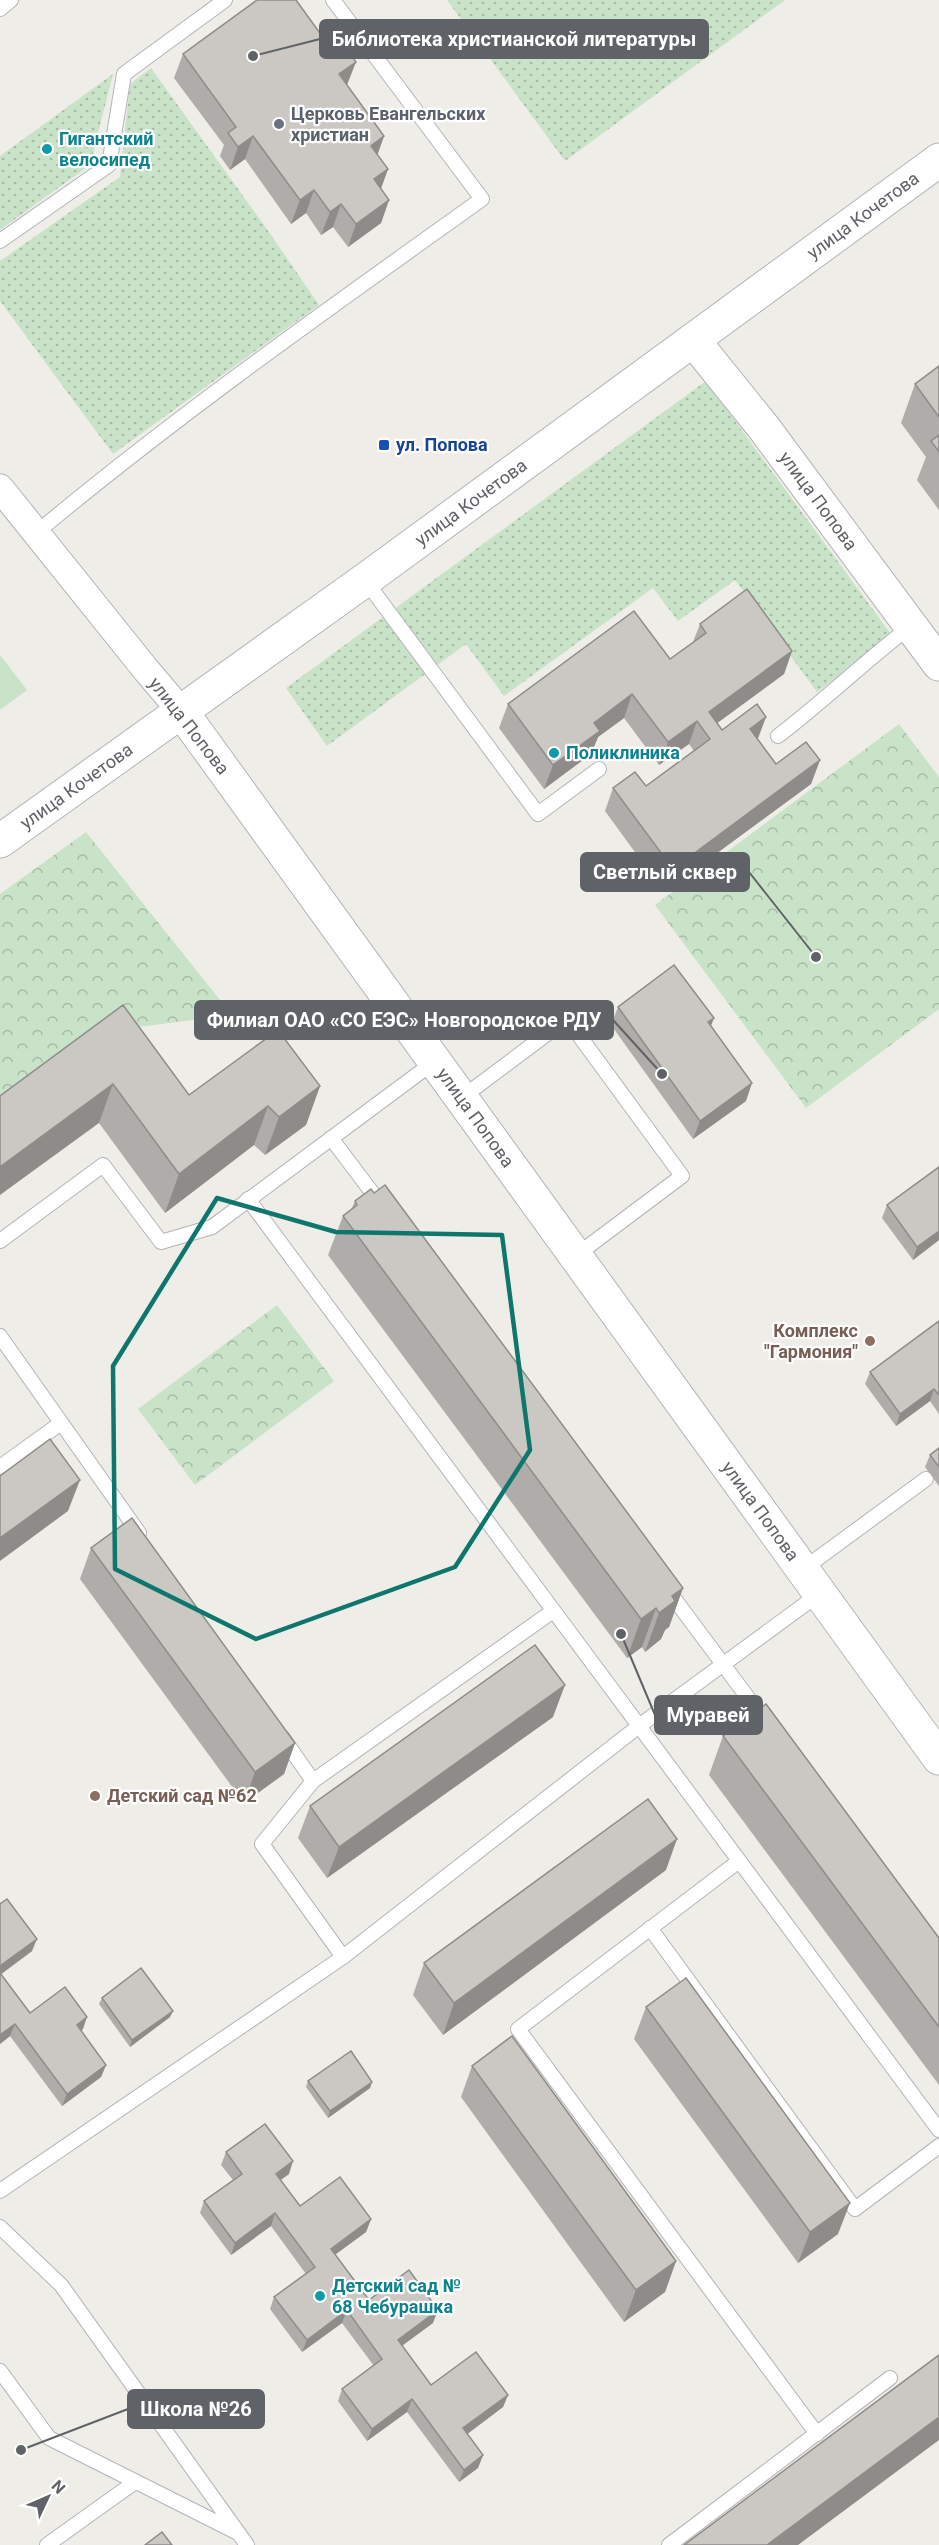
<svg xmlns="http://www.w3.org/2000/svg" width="939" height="2545" viewBox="0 0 939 2545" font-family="Roboto,sans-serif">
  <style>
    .grass { fill: url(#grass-dots) }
    .park { fill: url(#park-crowns) }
    .pitch { fill: #c9e3c8 }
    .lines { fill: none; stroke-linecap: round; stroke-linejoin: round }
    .service-casing { stroke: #b3b4b8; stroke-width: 16 }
    .minor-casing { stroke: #b3b4b8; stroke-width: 29 }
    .tertiary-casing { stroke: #b3b4b8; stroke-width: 35 }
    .secondary-casing { stroke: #b2b5b8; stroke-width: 35 }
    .service { stroke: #fff; stroke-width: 14 }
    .minor { stroke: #fff; stroke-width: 27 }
    .tertiary { stroke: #fff; stroke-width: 33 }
    .secondary { stroke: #fff; stroke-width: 33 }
    .wall { fill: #afaca9 }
    .shaded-wall { fill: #8e8c89 }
    .building { fill: #cbc8c4; stroke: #8e8c89; stroke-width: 1.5 }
    .marked { fill: none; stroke: #0f766e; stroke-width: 4.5; stroke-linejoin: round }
    .worship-dot { fill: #6b7280; stroke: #fff; stroke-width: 2 }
    .culture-dot { fill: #0f9aa8; stroke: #fff; stroke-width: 2 }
    .transit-dot { fill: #1a4fb4; stroke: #fff; stroke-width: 2 }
    .education-dot { fill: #8d6e63; stroke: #fff; stroke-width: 2 }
    .labels { text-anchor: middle; stroke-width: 4.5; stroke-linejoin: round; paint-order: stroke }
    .worship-label { font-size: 18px; font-weight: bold; fill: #5b616d; stroke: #fff; text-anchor: start }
    .culture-label { font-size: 18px; font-weight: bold; fill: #0d838f; stroke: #fff; text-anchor: start }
    .street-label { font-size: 18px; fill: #5f6266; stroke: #fff }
    .transit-label { font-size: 18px; font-weight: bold; fill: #164399; stroke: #fff; text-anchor: start }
    .education-label { font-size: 18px; font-weight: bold; fill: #785e54; stroke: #fff; text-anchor: end }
    .leader { fill: none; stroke: #5f6266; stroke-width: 2 }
    .callout-dot { fill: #5f6266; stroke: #fff; stroke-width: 2 }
    .callout { fill: #5f6266; stroke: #5f6266; stroke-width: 2 }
    .callout-label { font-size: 20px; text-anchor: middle; font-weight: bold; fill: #fff }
  </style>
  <defs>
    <pattern id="grass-dots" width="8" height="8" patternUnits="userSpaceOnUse" patternTransform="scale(1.5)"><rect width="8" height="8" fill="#c9e3c8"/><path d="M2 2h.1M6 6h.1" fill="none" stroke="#a6bba6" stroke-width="1.8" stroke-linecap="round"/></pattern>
    <pattern id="park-crowns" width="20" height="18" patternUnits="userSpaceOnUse" patternTransform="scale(1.5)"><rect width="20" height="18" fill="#c9e3c8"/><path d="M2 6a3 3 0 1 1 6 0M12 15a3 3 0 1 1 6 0" fill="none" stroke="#a6bba6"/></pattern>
  </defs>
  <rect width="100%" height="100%" fill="#efede8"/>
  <g class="grass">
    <path d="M447,0H785L565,161Z"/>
    <path d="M151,68L264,225L319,305L113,454L0,301V261L120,177L130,84Z"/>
    <path d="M113,74L90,165L0,230V156Z"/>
    <path d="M706,381L893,637L817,692L735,580L678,621L653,588L504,696L466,644L327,746L286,688Z"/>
  </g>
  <g class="park">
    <path d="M899,724L939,777V1009L806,1108L655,905Z"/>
    <path d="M86,832L232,1015L107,1031L0,1111V894Z"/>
    <path d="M277,1305L334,1381L195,1485L138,1409Z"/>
  </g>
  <path class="pitch" d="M0,655L27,690L0,710Z"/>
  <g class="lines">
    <defs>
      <g id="service">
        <path d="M0,9L11,0"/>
        <path d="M0,241L109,165L124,74L225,0"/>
        <path d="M36,533C179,414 331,307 482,199L333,0"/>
        <path d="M365,580L538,814L599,769"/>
        <path d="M778,736C824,701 865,661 911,626"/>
        <path d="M460,1099L567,1019L682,1176L574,1257"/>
        <path d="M331,1138L380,1203"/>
        <path d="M248,1199L939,2130"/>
        <path d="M0,1241L103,1165L161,1242L212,1227L434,1062"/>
        <path d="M0,1336L139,1533"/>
        <path d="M0,1467L61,1423"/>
        <path d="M802,1570L926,1479"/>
        <path d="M667,1589L769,1726"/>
        <path d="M283,1738L313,1781L553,1611"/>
        <path d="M313,1781L262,1844L343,1957"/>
        <path d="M739,1861L518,2029L817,2434"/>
        <path d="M650,1928L855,2209L939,2146"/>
        <path d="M0,2191L343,1957L639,1726L819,1594"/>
        <path d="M0,2227L61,2285L247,2545"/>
        <path d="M0,2371L49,2438L238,2533"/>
        <path d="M47,2545L135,2482"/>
        <path d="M669,2545L890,2378"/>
      </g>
      <path id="minor" d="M0,488L147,671L181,711"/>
      <g id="tertiary">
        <path id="s1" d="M693,340L764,428L939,664"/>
        <path id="s2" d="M181,711L939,1758"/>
      </g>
      <g id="secondary">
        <path id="s3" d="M0,841L365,580L939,160"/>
      </g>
    </defs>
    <use href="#service" class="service-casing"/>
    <use href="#minor" class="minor-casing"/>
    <use href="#tertiary" class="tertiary-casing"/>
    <use href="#secondary" class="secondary-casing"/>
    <use href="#service" class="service"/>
    <use href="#minor" class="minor"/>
    <use href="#tertiary" class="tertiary"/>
    <use href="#secondary" class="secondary"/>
  </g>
  <g class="wall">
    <path d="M183,54L347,85L384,136L377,155L388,169L381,189L389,200L381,223L348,247L333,227L321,235L306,213L291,224L245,159L230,170L220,156L224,145L174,78Z"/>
    <path d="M939,366V510L917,480L926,457L901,423L915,384Z"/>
    <path d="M700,624L792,651L784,674L717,723L722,730L766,717L758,739L776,764L820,760L811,784L664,892L605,811L613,788L646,786L694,751L689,744L659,765L624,718L598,737L591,754L544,789L499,728L508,704L670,659L693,642Z"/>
    <path d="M123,1005L189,1095L320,1086L306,1125L265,1155L254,1145L165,1213L99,1123Z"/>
    <path d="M618,1007L711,1025L746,1101L693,1139L611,1025Z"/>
    <path d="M355,1201L683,1588L669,1627L665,1630L661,1639L645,1652L642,1647L627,1658L328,1255L343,1216L351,1210Z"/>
    <path d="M887,1205L939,1240L913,1260L882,1218Z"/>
    <path d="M939,1321V1414L930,1401L896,1426L865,1384L870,1372Z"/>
    <path d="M939,1448V1486L925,1467L930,1455Z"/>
    <path d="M91,1548L295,1743L284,1774L244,1803L80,1579Z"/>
    <path d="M553,1717L327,1878L298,1838L310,1806Z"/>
    <path d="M736,1721L939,1938V2085L709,1775L723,1736L733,1729Z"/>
    <path d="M666,1870L443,2035L413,1995L424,1963Z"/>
    <path d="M0,1904L32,1951L1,1974L30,2013L83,2029L81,2031L106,2065L101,2077L62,2106L10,2036L0,2044Z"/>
    <path d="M102,1998L170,2017L130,2047L99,2004Z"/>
    <path d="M646,2007L838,2234L798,2263L634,2039Z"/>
    <path d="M472,2066L676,2261L665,2292L624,2322L461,2097Z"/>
    <path d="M308,2081L372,2082L370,2088L328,2118L306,2087Z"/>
    <path d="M226,2152L289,2174L280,2180L300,2206L371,2219L366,2232L335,2255L369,2300L433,2323L402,2346L431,2385L508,2395L503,2407L467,2434L483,2455L478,2468L459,2482L407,2412L367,2441L338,2401L342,2389L374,2366L342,2323L302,2352L270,2309L274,2297L306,2274L271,2226L231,2255L200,2213L204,2201L233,2180L221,2165Z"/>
  </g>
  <g class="shaded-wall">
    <path d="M356,62L347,85L339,74Z"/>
    <path d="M253,136L245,159L230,170L238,147Z"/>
    <path d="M384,136L376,159L371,146Z"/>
    <path d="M388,169L379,193L374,179Z"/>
    <path d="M314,190L306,213L291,224L300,200Z"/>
    <path d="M389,200L381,223L348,247L356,224Z"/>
    <path d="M341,204L333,227L321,235L330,212Z"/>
    <path d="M792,651L784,674L705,732L709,712Z"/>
    <path d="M632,694L624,718L598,737L591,754L544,789L553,765L594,723Z"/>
    <path d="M766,717L757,740L750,729Z"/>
    <path d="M697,721L689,744L659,765L668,742Z"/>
    <path d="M820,760L811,784L664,892L673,869Z"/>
    <path d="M714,1018L707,1036L708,1022Z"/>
    <path d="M752,1083L746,1101L693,1139L700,1121Z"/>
    <path d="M113,1084L99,1123L0,1195V1167Z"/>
    <path d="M320,1086L306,1125L265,1155L279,1117Z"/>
    <path d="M268,1106L254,1145L165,1213L179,1174Z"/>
    <path d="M939,1231V1240L913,1260L917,1247Z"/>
    <path d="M934,1389L930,1401L896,1426L900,1414Z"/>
    <path d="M80,1480L68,1511L0,1561V1538Z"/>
    <path d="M683,1588L669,1627L665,1630L661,1639L645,1652L659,1613L672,1596Z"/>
    <path d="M656,1608L642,1647L627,1658L641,1619Z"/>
    <path d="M565,1685L553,1717L327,1878L339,1847Z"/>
    <path d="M295,1743L284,1774L244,1803L255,1772Z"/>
    <path d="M677,1839L666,1870L443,2035L454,2003Z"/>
    <path d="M37,1939L32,1951L0,1975V1966Z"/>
    <path d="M173,2011L170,2017L130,2047L132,2040Z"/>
    <path d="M87,2017L83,2029L72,2037L77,2025Z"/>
    <path d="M15,2024L10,2036L0,2044V2035Z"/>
    <path d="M106,2065L101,2077L62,2106L67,2094Z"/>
    <path d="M372,2082L370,2088L328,2118L330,2111Z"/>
    <path d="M293,2161L289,2174L271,2187L276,2174Z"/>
    <path d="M850,2203L838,2234L798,2263L810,2232Z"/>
    <path d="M275,2213L271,2226L231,2255L235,2243Z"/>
    <path d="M371,2219L366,2232L326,2261L331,2249Z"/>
    <path d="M676,2261L665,2292L624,2322L636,2290Z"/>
    <path d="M347,2310L342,2323L302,2352L307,2340Z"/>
    <path d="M438,2310L433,2323L393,2352L398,2340Z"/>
    <path d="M508,2395L503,2407L458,2441L463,2428Z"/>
    <path d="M412,2399L407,2412L367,2441L372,2429Z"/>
    <path d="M939,2417V2440L798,2545H767Z"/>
    <path d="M483,2455L478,2468L459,2482L464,2470Z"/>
  </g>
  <g class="building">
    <path d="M257,0H296L335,54L345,47L356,62L339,74L384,136L371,146L388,169L374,179L389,200L356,224L341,204L330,212L314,190L300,200L253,136L238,147L228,133L236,127L183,54Z"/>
    <path d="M939,366V417L915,384Z"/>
    <path d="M939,435V452L931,441Z"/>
    <path d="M747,589L792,651L709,712L722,730L757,704L766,717L750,729L776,764L806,742L820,760L673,869L613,788L635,772L646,786L710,739L697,721L668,742L632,694L594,723L600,731L553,765L508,704L634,611L670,659L706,633L700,624Z"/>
    <path d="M674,965L714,1018L708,1022L752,1083L700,1121L618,1007Z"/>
    <path d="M123,1005L189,1095L278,1030L320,1086L279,1117L268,1106L179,1174L113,1084L0,1167V1096Z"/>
    <path d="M939,1167V1231L917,1247L887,1205Z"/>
    <path d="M385,1185L683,1588L672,1596L675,1601L659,1613L656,1608L641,1619L343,1216L357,1205L355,1201L371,1189L374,1193Z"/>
    <path d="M939,1321V1395L934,1389L900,1414L870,1372Z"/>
    <path d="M50,1439L80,1480L0,1538V1476Z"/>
    <path d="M939,1448V1467L930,1455Z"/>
    <path d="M132,1518L295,1743L255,1772L91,1548Z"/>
    <path d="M535,1645L565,1685L339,1847L310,1806Z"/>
    <path d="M766,1704L939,1938V2027L723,1736L739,1725L736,1721L752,1708L755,1712Z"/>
    <path d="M648,1799L677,1839L454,2003L424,1963Z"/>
    <path d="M7,1899L37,1939L0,1966V1904Z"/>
    <path d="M141,1968L173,2011L132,2040L102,1998Z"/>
    <path d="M0,1973L30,2013L65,1987L87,2017L77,2025L106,2065L67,2094L15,2024L0,2035Z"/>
    <path d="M686,1978L850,2203L810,2232L646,2007Z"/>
    <path d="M512,2036L676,2261L636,2290L472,2066Z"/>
    <path d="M351,2051L372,2082L330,2111L308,2081Z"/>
    <path d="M265,2124L293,2161L276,2174L300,2206L340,2177L371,2219L331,2249L369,2300L409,2270L438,2310L398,2340L431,2385L476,2352L508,2395L463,2428L483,2455L464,2470L412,2399L372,2429L342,2389L382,2359L347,2310L307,2340L274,2297L315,2267L275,2213L235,2243L204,2201L242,2174L226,2152Z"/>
    <path d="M939,2355V2417L767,2545H684Z"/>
    <path d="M162,2532L172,2545H145Z"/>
  </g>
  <path class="marked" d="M217,1198L336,1232L502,1235L530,1450L455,1567L256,1639L115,1569L113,1366Z"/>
  <circle class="worship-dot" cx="279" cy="124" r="6"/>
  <g class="culture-dot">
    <circle cx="47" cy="149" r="6"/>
    <circle cx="554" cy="753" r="6"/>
    <circle cx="320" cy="2296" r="6"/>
  </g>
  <rect class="transit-dot" x="378" y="439" width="12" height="12" rx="3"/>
  <g class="education-dot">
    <circle cx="870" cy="1341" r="6"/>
    <circle cx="95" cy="1796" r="6"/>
  </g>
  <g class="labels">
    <g class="worship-label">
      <text x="291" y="120">Церковь Евангельских<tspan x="291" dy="21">христиан</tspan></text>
    </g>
    <g class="culture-label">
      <text x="59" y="145">Гигантский<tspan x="59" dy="21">велосипед</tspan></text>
      <text x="566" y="759">Поликлиника</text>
      <text x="332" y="2292">Детский сад №<tspan x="332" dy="21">68 Чебурашка</tspan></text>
    </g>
    <g class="street-label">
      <text dy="6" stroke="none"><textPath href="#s3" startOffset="1066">улица Кочетова</textPath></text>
      <text dy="6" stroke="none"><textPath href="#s1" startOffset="204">улица Попова</textPath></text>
      <text dy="6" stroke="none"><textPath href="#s3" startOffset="580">улица Кочетова</textPath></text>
      <text transform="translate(189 726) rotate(52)" y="6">улица Попова</text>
      <text dy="6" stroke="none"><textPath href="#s3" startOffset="94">улица Кочетова</textPath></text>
      <text dy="6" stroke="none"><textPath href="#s2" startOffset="502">улица Попова</textPath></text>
      <text dy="6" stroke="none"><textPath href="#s2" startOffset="988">улица Попова</textPath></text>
    </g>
    <g class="transit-label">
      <text x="396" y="451">ул. Попова</text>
    </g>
    <g class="education-label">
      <text x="858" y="1337">Комплекс<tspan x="858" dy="21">"Гармония"</tspan></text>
      <text x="107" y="1802" text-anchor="start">Детский сад №62</text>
    </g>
  </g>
  <path class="leader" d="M253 56L320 39M816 957L749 872M662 1074L613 1020M621 1634L655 1715M21 2450L128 2409"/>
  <g class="callout-dot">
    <circle cx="253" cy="56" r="6"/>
    <circle cx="816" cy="957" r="6"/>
    <circle cx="662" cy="1074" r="6"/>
    <circle cx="621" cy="1634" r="6"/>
    <circle cx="21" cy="2450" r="6"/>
  </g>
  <g class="callout">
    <rect x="320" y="20" width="388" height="38" rx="6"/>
    <rect x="581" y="853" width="168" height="38" rx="6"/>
    <rect x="195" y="1001" width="418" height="38" rx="6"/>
    <rect x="655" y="1696" width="107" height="38" rx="6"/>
    <rect x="128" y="2390" width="136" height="38" rx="6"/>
  </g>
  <g class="callout-label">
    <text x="514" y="46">Библиотека христианской литературы</text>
    <text x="665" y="879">Светлый сквер</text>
    <text x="404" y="1027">Филиал ОАО «СО ЕЭС» Новгородское РДУ</text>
    <text x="708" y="1722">Муравей</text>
    <text x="196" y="2416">Школа №26</text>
  </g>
  <g transform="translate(48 2497) rotate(46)" stroke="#ffffff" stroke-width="4.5" paint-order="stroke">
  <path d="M0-4.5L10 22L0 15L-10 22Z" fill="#5f6266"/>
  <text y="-9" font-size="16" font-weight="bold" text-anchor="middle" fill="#5f6266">N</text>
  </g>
</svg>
